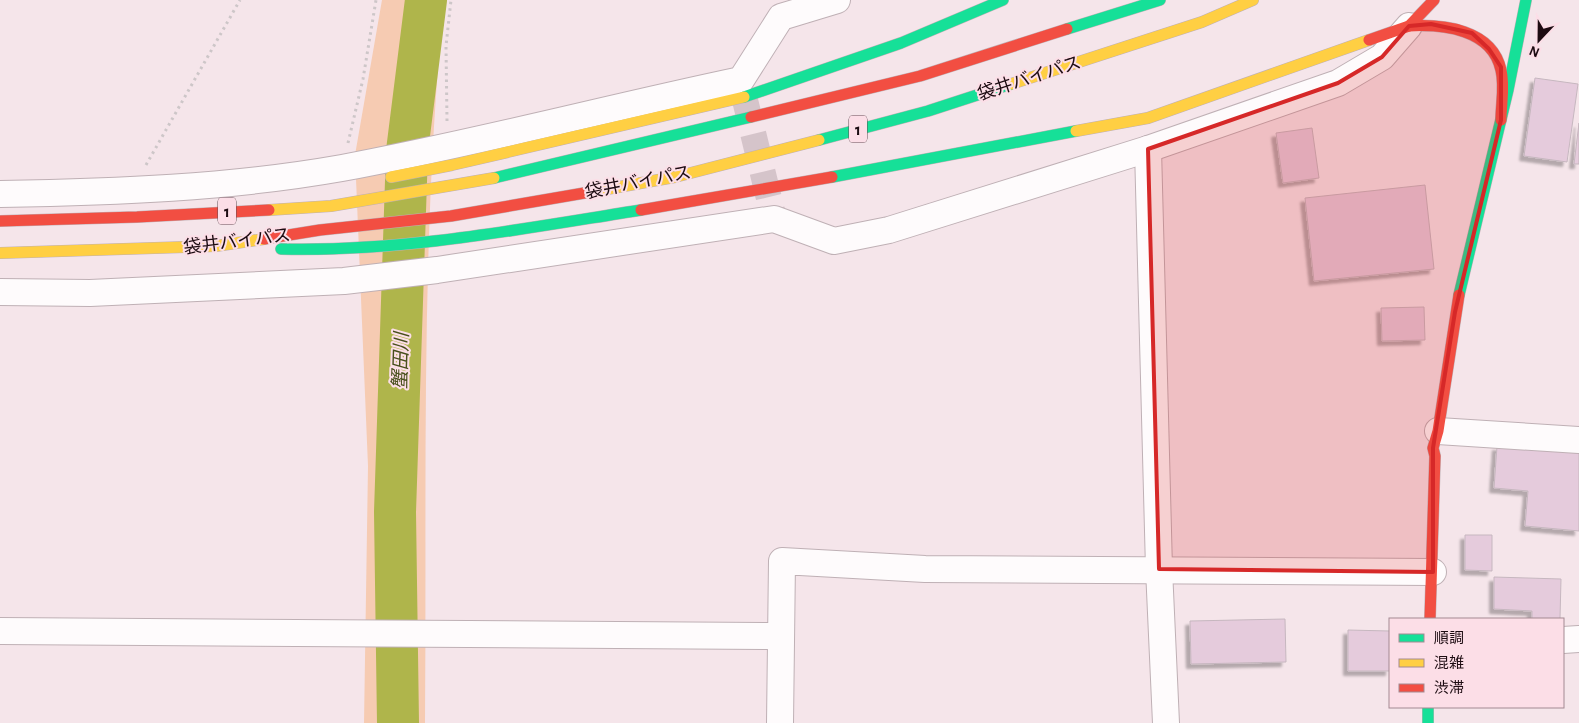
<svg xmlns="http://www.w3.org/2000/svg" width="1579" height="723" viewBox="0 0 1579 723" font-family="'Alegreya Sans','Noto Sans JP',sans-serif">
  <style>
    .green { fill: #f6cbb2 }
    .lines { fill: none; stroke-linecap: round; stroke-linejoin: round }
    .river { stroke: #afb54b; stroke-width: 42 }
    .building { fill: #e5cbdc; stroke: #c6b7bf; filter: url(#shadow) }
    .street-tunnel { stroke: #d5c4ca; stroke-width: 26; stroke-dasharray: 26 13; stroke-linecap: butt }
    .street-casing { stroke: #bfb0b5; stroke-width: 28 }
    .fast-casing { stroke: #bfb0b5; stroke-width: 12 }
    .slow-casing { stroke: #bfb0b5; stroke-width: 12 }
    .jam-casing { stroke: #bfb0b5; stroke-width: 12 }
    .path { stroke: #cdc6c8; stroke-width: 3; stroke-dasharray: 2.5 4; stroke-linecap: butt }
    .street { stroke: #fefbfc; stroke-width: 26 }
    .fast { stroke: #16e098; stroke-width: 11 }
    .slow { stroke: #ffcf43; stroke-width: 11 }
    .jam { stroke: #f24e42; stroke-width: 11 }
    .marked { fill: #d62828; fill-opacity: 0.2; stroke: #d62828; stroke-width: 4; stroke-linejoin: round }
    .labels { text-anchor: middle; stroke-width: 4; stroke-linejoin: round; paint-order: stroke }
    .shield { fill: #fcdee7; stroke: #604b52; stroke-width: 1 }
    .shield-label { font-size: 16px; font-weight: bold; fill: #1d0c12 }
    .street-label { font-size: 18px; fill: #1d0c12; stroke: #fcdee7 }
    .water-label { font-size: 19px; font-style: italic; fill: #484f1c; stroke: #fcdee7 }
  </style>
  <defs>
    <filter id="shadow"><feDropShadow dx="-4.5" dy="4.5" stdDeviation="1" flood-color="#0004"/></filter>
  </defs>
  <rect width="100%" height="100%" fill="#f5e5ea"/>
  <path class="green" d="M382,0H444C420,240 427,482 425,723H364L368,466L355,155Z"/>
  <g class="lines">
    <path class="river" d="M398,723L395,512L407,151L426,0"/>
  </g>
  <g class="building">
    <path d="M1535,78L1578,84L1567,162L1524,156Z"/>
    <path d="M1579,123V164H1574Z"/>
    <path d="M1312,128L1319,178L1283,183L1276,133Z"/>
    <path d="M1425,185L1434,269L1314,281L1305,198Z"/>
    <path d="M1424,307L1425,340L1382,341L1381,308Z"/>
    <path d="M1497,446L1579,453V531L1525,526L1528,491L1494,488Z"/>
    <path d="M1465,535H1492V571L1465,570Z"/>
    <path d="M1494,577L1561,579L1560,619H1532V611L1494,609Z"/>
    <path d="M1285,619L1286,662L1191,664L1190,621Z"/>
    <path d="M1348,630L1390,631V671H1348Z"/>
  </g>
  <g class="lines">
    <path class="street-tunnel" d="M744,96L774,219"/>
    <defs>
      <g id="street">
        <path d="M1148,149L1159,569L1166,723"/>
        <path d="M0,194C115,192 229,188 342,168C476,143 608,108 741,80L781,17L837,0"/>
        <path d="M0,292L90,293L344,281L437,270L774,219L834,241L889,230L1148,149L1338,83L1382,57L1409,26"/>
        <path d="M1438,431L1579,440"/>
        <path d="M0,631L780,636"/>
        <path d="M1563,640L1579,639"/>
        <path d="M780,723L782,561L925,569L1433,572"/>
      </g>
      <g id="fast">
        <path d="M1067,29L1160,0"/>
        <path d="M744,97L901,43L1003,0"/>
        <path d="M819,140L928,111L1011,84"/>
        <path d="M832,177L1076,131"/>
        <path d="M494,178L751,117"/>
        <path d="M281,249C402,252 521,229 641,210"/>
        <path d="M1459,295L1508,90L1526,0"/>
        <path d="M1428,707V723"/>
      </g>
      <g id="slow">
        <path d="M1011,84L1202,22L1253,0"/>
        <path d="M1076,131L1148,118L1369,40"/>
        <path d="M391,177L452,165L744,97"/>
        <path d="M596,191L675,177L819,140"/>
        <path d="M269,210L331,206L494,178"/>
        <path d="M0,253L216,246L264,239"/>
      </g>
      <g id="jam">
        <path d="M1409,26C1443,24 1492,29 1501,70C1505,86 1501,104 1501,120"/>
        <path d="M1369,40L1409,26L1434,0"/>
        <path d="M751,117L920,76L1067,29"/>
        <path d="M641,210L832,177"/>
        <path d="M0,221L137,217L269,210"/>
        <path d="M264,239L320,230L451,216L596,191"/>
        <path d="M1430,619L1435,456L1433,448L1438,431L1459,295"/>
      </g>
    </defs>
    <use href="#street" class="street-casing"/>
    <use href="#fast" class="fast-casing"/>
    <use href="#slow" class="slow-casing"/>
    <use href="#jam" class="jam-casing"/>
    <g class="path">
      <path d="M447,121L446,46L451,0"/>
      <path d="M348,143L363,79L376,0"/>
      <path d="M146,165L240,0"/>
    </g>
    <use href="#street" class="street"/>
    <use href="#fast" class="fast"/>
    <use href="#slow" class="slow"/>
    <use href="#jam" class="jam"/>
  </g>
  <path class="marked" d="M1431,24L1472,33L1489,49L1501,67V120L1455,312L1433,448V572L1159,569L1148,149L1338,83L1382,57L1409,26Z"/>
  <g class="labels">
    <g class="shield">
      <rect x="849" y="115.5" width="18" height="27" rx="4"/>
      <rect x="218" y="197.5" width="18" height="27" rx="4"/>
    </g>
    <g class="shield-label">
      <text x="858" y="135">1</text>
      <text x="227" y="217">1</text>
    </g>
    <g class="street-label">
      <text transform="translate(1029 78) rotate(-18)" y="6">袋井バイパス</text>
      <text transform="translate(638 182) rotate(-11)" y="6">袋井バイパス</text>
      <text transform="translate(237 241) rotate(-7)" y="6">袋井バイパス</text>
    </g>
    <g class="water-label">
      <text transform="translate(400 361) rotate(-88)" y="7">蟹田川</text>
    </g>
  </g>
  <rect x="1389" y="618" width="175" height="90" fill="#fcdee7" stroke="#a38a92"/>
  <rect x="1399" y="634" width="25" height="8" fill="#16e098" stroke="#a38a92"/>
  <text x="1434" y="643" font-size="15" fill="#1d0c12">順調</text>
  <rect x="1399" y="659" width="25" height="8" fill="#ffcf43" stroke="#a38a92"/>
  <text x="1434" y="668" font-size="15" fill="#1d0c12">混雑</text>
  <rect x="1399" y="684" width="25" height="8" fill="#f24e42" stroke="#a38a92"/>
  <text x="1434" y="693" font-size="15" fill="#1d0c12">渋滞</text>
  <g transform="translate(1539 40) rotate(202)" stroke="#fcdee7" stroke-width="4" paint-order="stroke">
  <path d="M0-4L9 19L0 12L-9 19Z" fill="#1d0c12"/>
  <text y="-8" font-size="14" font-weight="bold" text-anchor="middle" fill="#1d0c12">N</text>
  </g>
</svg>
